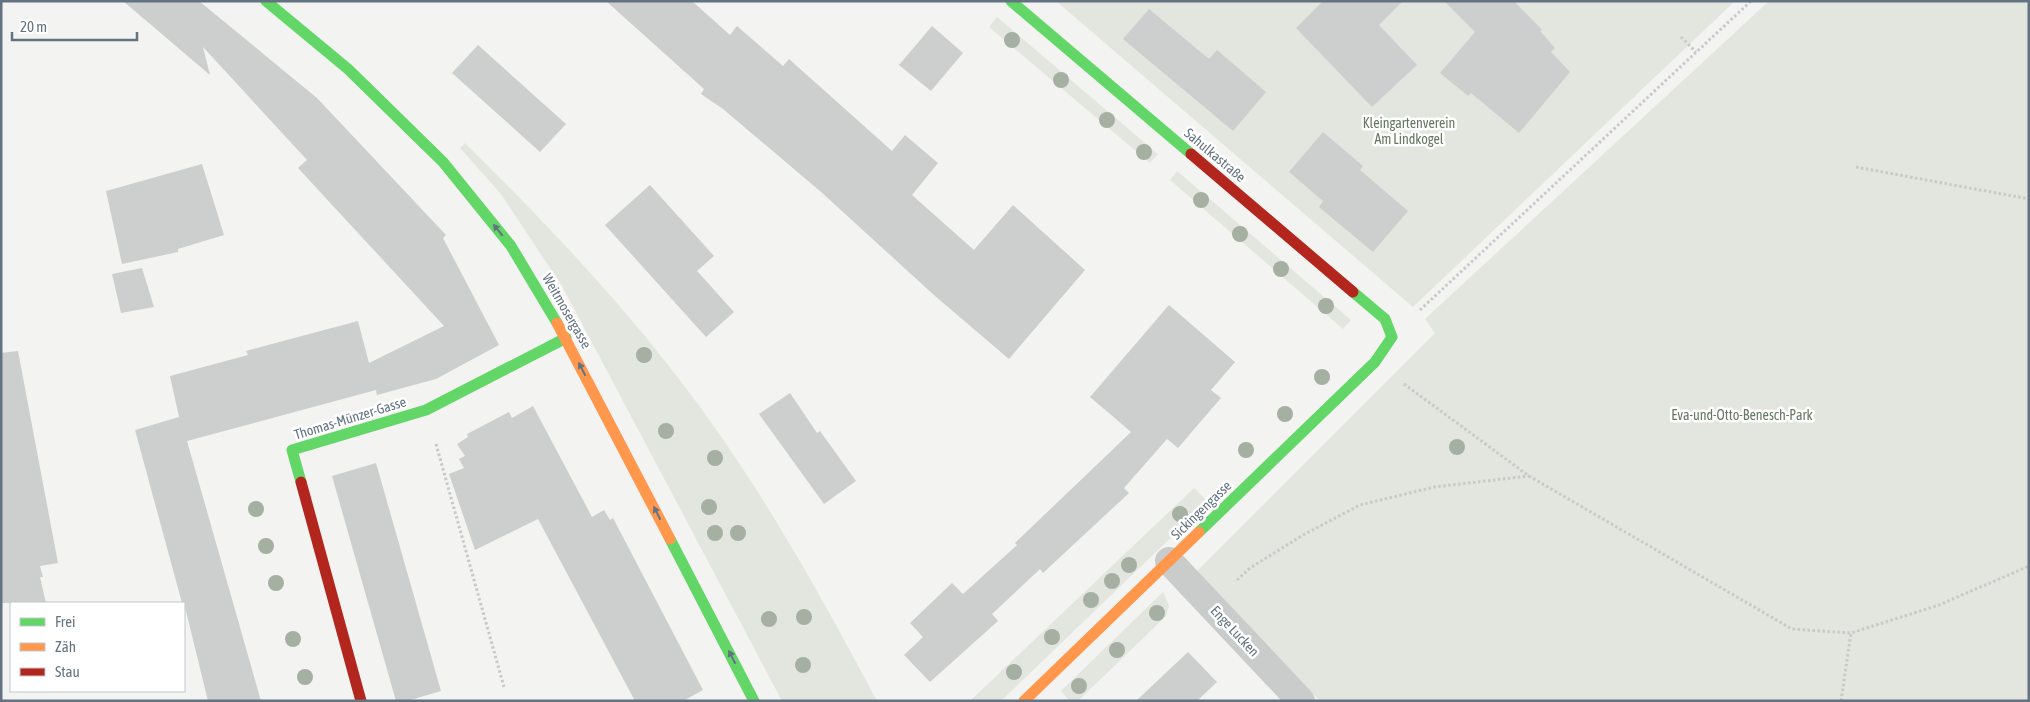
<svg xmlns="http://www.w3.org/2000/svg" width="2030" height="702" viewBox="0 0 2030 702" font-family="'Asap Condensed',sans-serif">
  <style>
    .green { fill: #e2e6df }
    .building { fill: #cdcece }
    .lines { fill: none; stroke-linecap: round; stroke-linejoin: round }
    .path { stroke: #c8c9c9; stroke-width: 3; stroke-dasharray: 2.5 2.5; stroke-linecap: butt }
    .street { stroke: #cacccc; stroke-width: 28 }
    .fast { stroke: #63d668; stroke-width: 11 }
    .slow { stroke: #ff974d; stroke-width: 11 }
    .jam { stroke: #b3261e; stroke-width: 11 }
    .tree { fill: #a5afa2 }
    .oneway { fill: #637381 }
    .labels { text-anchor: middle; stroke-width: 5; stroke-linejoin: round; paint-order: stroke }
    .park-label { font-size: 14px; fill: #667861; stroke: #fff }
    .street-label { font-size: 14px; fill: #637381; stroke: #fff }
  </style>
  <rect width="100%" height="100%" fill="#f3f3f1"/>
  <g class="green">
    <path d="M1056,1H1735L1413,307Z"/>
    <path d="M1769,1H2029V701H1320L1196,572L1435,333L1425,319Z"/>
    <path d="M997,17L1158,154L1150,163L989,27Z"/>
    <path d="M465,143C556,233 644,326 718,432C778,518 828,609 877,701H782L562,286L501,194L460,148Z"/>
    <path d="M1177,171L1351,320L1343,329L1170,180Z"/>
    <path d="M1194,488L1208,502L1001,701H970Z"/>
    <path d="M1163,592L1169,606L1166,616L1078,701H1070L1061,691Z"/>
  </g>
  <g class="building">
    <path d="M123,1H199L317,98L446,235L443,238L499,345L436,379L377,395L376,390L187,441L261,701H208L184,603H182L135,430L179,417L170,376L248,355L246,351L358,321L369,363L444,326L298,168L307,160L203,47L210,75Z"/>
    <path d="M606,1H692L730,35L737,26L783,66L789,59L892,151L905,135L938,163L912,195L974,250L1013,205L1085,270L1009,359L935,296L820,191L723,109L701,94L704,89Z"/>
    <path d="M1323,1H1403L1379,25L1417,65L1372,107L1296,28Z"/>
    <path d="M1444,1H1514L1542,30L1540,31L1555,48L1551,52L1570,72L1519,133L1471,93L1468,96L1440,73L1475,32Z"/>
    <path d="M1149,9L1209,59L1217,50L1266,92L1233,131L1123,39Z"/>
    <path d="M932,26L963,53L931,91L899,65Z"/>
    <path d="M478,45L566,124L540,152L452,73Z"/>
    <path d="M1323,132L1363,166L1360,170L1408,211L1373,252L1319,207L1323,201L1289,172Z"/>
    <path d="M202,164L224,235L178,249V252L122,264L106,191Z"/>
    <path d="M650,185L714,256L697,271L734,312L706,337L605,225Z"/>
    <path d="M142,268L154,307L121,313L112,274Z"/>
    <path d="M1169,305L1235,362L1211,390L1221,398L1178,448L1167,439L1124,488L1129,493L1043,573L1040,569L992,614L998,621L930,682L904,655L923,637L910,623L952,583L963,594L1017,545L1015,543L1131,432L1090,397Z"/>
    <path d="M18,351L58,563L40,566L43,577H40L46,603H1V353Z"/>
    <path d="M790,393L817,433L820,431L856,481L824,504L759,414Z"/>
    <path d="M533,406L592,517L604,510L610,520L613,518L703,690L683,701H635L538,519L475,550L449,474L464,468L459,459L465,456L457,444L468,437L467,434L509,412L512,418Z"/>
    <path d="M376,463L441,691L407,701H396L332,476Z"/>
    <path d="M1188,652L1217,682L1197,701H1136Z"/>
  </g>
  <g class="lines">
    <g class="path">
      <path d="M1681,37L1696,52"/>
      <path d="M1856,167L2029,199"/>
      <path d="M1420,310L1751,1"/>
      <path d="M1404,384L1529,476L1792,629L1851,633L1939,605L2029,566"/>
      <path d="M436,444L504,687"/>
      <path d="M1237,580L1250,568L1303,535L1360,505L1434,487L1529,476"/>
      <path d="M1841,701L1851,633"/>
    </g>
    <path class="street" d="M1169,561L1301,701"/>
    <g class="fast">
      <path d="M266,1L348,69L443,162L511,246L557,323"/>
      <path d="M1011,1L1191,154"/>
      <path d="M301,482L292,450L426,410L566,338"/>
      <path d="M1199,532L1375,362L1392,337L1385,319L1353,292"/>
      <path d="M670,539L754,701"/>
    </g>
    <g class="slow">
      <path d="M557,323L670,539"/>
      <path d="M1024,701L1199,532"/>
    </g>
    <g class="jam">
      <path d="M1191,154L1353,292"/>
      <path d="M301,482L361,701"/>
    </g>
  </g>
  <g class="tree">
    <circle cx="1012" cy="40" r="8"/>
    <circle cx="1061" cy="80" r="8"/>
    <circle cx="1107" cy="120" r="8"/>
    <circle cx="1144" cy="152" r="8"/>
    <circle cx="1201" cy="200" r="8"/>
    <circle cx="1240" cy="234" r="8"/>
    <circle cx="1281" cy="269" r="8"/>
    <circle cx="1326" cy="306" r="8"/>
    <circle cx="644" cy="355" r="8"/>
    <circle cx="1322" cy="377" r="8"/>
    <circle cx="1285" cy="414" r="8"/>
    <circle cx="666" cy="431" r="8"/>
    <circle cx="1457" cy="447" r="8"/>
    <circle cx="1246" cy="450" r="8"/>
    <circle cx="715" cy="458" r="8"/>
    <circle cx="709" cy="507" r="8"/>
    <circle cx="256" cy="509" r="8"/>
    <circle cx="1180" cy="514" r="8"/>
    <circle cx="715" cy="533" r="8"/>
    <circle cx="738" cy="533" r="8"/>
    <circle cx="266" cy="546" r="8"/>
    <circle cx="1129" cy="565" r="8"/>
    <circle cx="1112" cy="581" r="8"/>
    <circle cx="276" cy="583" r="8"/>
    <circle cx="1091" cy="600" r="8"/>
    <circle cx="1157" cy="613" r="8"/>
    <circle cx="804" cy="617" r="8"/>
    <circle cx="769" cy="619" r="8"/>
    <circle cx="1052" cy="637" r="8"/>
    <circle cx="293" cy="639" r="8"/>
    <circle cx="1117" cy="650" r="8"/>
    <circle cx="803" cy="665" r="8"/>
    <circle cx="1014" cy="672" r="8"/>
    <circle cx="305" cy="677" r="8"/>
    <circle cx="1079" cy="686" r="8"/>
  </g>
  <defs><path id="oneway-solid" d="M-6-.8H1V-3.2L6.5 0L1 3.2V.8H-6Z" transform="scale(1.25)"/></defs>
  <g class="oneway">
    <use href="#oneway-solid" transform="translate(498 230) rotate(-129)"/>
    <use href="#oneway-solid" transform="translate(582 369) rotate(-117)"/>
    <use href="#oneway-solid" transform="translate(657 513) rotate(-117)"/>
    <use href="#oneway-solid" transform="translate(732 657) rotate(-117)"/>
  </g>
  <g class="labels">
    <g class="park-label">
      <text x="1409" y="128">Kleingartenverein<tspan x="1409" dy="16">Am Lindkogel</tspan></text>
      <text x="1742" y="420">Eva-und-Otto-Benesch-Park</text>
    </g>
    <g class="street-label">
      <text transform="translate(1215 155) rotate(40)" y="5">Sahulkastraße</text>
      <text transform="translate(567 311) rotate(60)" y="5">Weitmosergasse</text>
      <text transform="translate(350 418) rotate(-17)" y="5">Thomas-Münzer-Gasse</text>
      <text transform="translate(1201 510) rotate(-44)" y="5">Sickingengasse</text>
      <text transform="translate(1235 631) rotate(47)" y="5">Enge Lucken</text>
    </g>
  </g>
  <rect width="2030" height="702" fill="none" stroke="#637381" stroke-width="5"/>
  <rect x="10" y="602" width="175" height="90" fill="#ffffff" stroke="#c1c7cd"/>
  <rect x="20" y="618" width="25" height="8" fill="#63d668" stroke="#c1c7cd"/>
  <text x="55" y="627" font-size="15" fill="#637381">Frei</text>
  <rect x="20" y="643" width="25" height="8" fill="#ff974d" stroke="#c1c7cd"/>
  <text x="55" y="652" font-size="15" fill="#637381">Zäh</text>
  <rect x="20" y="668" width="25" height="8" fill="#b3261e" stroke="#c1c7cd"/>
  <text x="55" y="677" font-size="15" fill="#637381">Stau</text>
  <path d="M12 32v8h125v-8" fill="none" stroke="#637381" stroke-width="2.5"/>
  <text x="20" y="32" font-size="15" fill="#637381" stroke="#ffffff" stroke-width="4" paint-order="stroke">20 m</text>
</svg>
